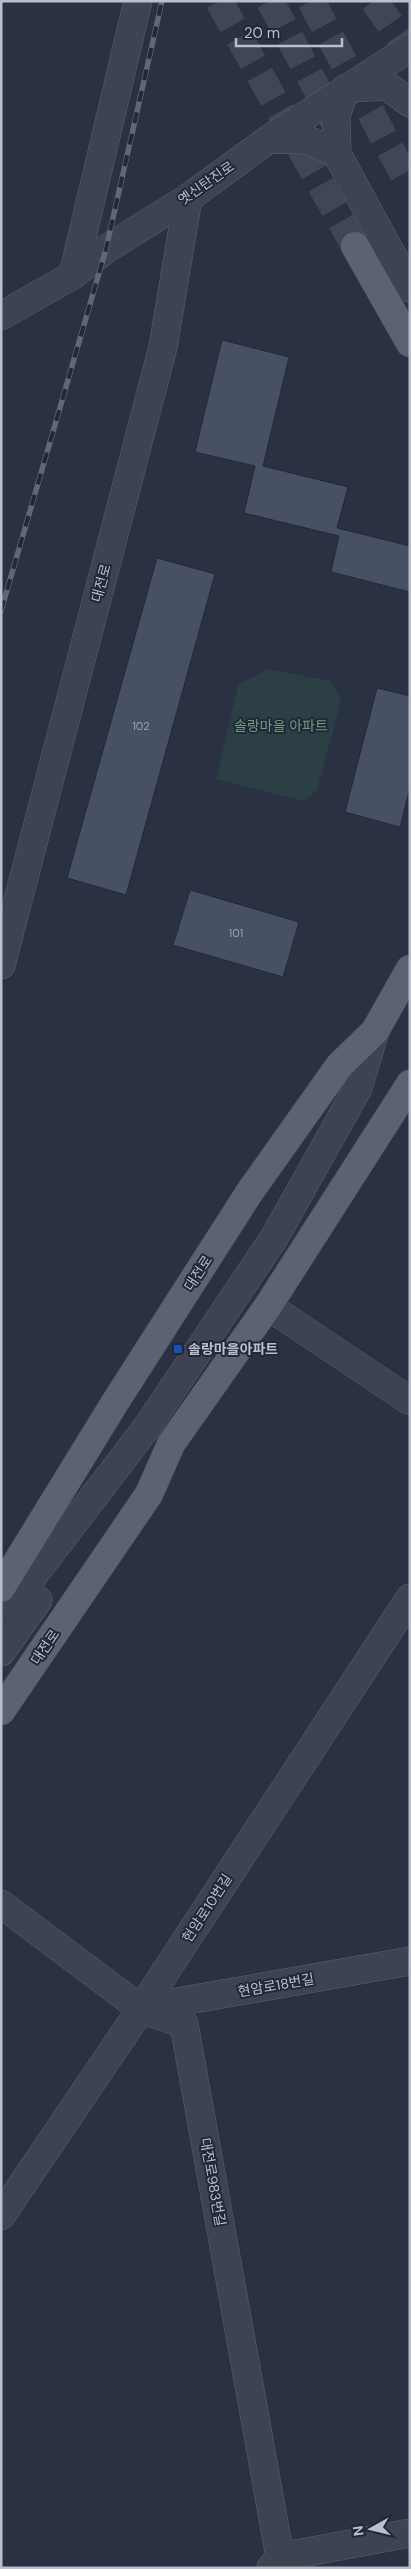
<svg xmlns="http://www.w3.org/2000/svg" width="411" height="2569" viewBox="0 0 411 2569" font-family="'DM Sans','Noto Sans KR',sans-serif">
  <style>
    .green { fill: #2c3f44 }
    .building { fill: #485063; stroke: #232a39 }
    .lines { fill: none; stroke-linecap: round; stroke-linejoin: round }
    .major-tunnel { stroke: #3f4657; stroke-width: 28; stroke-dasharray: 28 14; stroke-linecap: butt }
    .minor-casing { stroke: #5b616f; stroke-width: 29 }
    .major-casing { stroke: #474c5b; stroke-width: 29 }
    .minor { stroke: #3d4352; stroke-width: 28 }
    .major { stroke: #5b6271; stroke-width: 28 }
    .rail-casing { stroke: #5f6778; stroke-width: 5.5 }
    .rail { stroke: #212837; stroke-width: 4; stroke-dasharray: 11; stroke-linecap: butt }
    .transit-dot { fill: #1a4fb4; stroke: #212837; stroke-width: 2 }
    .labels { text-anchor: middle; stroke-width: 4; stroke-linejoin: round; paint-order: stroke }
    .number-label { font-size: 11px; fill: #9ea3b1 }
    .street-label { font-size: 14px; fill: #babfcb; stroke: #212837 }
    .park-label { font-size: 14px; fill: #739b80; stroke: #212837 }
    .poi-label { font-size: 14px; font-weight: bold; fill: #babfcb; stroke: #212837; text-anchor: start }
  </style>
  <rect width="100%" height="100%" fill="#293142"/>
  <path class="green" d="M267,669L331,681L341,701L317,790L304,801L216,779L238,685Z"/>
  <g class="building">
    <path d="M222,340L289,357L263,466L348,487L337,528L410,546V592L331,572L339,536L244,513L255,466L195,452Z"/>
    <path d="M157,558L215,574L126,895L67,878Z"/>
    <path d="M377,688L410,696V787L400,827L345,812Z"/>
    <path d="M190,890L299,922L283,977L173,945Z"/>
  </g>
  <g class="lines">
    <g class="major-tunnel">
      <path d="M219,1L355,246"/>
      <path d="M270,1L335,123"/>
      <path d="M311,1L410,186"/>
      <path d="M374,1L410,52"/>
    </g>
    <defs>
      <g id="minor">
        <path d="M346,88L336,115L337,154L410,288"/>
        <path d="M350,88L387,86L410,103"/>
        <path d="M269,139L308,140L337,154"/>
        <path d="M73,275L138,1"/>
        <path d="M1,316L73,275L106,249L188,198L269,139L410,48"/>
        <path d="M1,965L163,347L188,198"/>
        <path d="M268,1306L410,1401"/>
        <path d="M1,1618L147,1427L274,1238L358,1088L375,1031"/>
        <path d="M1,1652L38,1600"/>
        <path d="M1,1904L141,2009L184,2024L280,2557"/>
        <path d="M143,2008L410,1961"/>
        <path d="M1,2216L141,2009L410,1598"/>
        <path d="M271,2568L280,2557L410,2533"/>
      </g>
      <g id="major">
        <path d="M355,246L410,343"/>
        <path d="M1,1588L114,1404L249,1193L339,1066L375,1031L410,969"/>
        <path d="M1,1711L149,1494L171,1444L268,1306L410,1084"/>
      </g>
    </defs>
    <use href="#minor" class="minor-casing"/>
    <use href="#major" class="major-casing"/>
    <use href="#minor" class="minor"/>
    <use href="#major" class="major"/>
    <defs>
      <path id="rail" d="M1,611L106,249L162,1"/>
    </defs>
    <use href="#rail" class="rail-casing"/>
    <use href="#rail" class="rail"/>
  </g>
  <rect class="transit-dot" x="173" y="1344" width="10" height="10" rx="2.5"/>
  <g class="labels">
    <g class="number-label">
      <text x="141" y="730">102</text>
      <text x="236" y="937">101</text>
    </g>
    <g class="street-label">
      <text transform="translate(206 183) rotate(-35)" y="5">옛신탄진로</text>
      <text transform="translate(101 583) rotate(-75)" y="5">대전로</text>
      <text transform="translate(198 1273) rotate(-57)" y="5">대전로</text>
      <text transform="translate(45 1647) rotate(-56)" y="5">대전로</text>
      <text transform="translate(207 1908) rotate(-57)" y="5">현암로10번길</text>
      <text transform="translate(276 1985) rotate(-10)" y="5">현암로18번길</text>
      <text transform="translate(213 2182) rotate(80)" y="5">대전로983번길</text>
    </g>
    <g class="park-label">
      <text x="281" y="731">솔랑마을 아파트</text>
    </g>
    <g class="poi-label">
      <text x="188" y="1354">솔랑마을아파트</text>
    </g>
  </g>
  <rect width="411" height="2569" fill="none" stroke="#babfcb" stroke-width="5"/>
  <g transform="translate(371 2529) rotate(262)" stroke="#212837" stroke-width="4" paint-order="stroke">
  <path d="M0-4L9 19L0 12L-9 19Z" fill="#babfcb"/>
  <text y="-8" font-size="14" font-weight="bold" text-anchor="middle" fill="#babfcb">N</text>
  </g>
  <path d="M236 38v8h106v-8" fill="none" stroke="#babfcb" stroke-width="2.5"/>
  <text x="244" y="38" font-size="15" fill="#babfcb" stroke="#212837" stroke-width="4" paint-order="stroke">20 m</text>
</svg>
